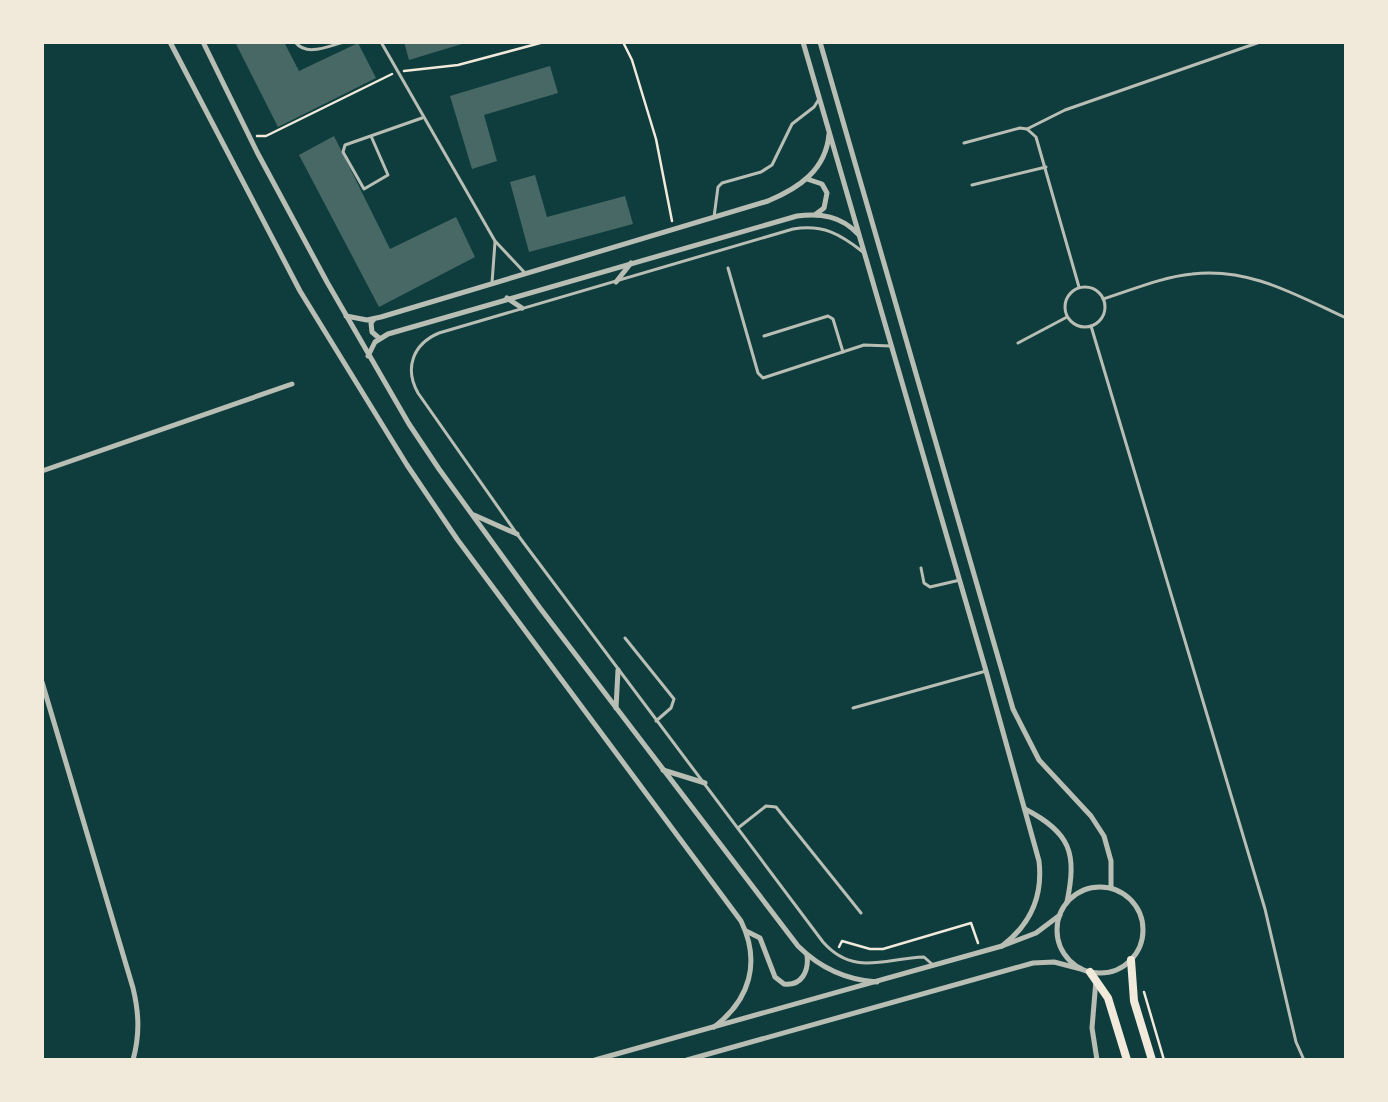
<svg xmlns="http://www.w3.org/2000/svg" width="1388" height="1102" viewBox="0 0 1388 1102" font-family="'DejaVu Sans',sans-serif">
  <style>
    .building { fill: #486865 }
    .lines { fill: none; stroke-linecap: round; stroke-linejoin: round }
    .path { stroke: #f1e9da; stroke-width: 2.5 }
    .service { stroke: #b8beb3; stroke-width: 3 }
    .minor { stroke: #b8beb3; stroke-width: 5 }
    .secondary { stroke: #f1e9da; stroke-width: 8 }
  </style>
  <rect width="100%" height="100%" fill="#0f3d3e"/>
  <g class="building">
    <path d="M235,42H284L299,71L358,43L376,78L278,127Z"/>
    <path d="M404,42H465V43L409,60Z"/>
    <path d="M550,66L558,93L484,115L497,161L472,169L450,96Z"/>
    <path d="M334,136L390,249L456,217L475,257L379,307L299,155Z"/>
    <path d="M535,175L547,217L625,196L633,224L529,252L510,182Z"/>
  </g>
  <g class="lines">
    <g class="path">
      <path d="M623,42L632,60L656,139L672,221"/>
      <path d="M404,71L458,65L544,42"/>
      <path d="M257,136H266L392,74"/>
      <path d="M839,947L842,941L870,949H883L971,923L978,943"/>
      <path d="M1144,992L1164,1060"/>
    </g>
    <g class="service">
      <path d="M295,42C307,57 328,46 344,42"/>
      <path d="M381,42L495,241L525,273"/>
      <path d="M1027,129L1065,110L1260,42"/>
      <path d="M371,136L388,175L364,189L343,152L345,145L422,118"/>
      <path d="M964,143L1020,128L1027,129L1036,137L1079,287"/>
      <path d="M972,185L1046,167"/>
      <path d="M714,217L718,187L722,183L761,172L772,165L792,124L814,107L819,99"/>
      <path d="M863,252C840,234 823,224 793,229L439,333C413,344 404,368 418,393L517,534L823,942C854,977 885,958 924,957L933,965"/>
      <path d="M728,268L758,373L763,378L864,345L891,346"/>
      <path d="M492,283L495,242"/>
      <circle cx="1085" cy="307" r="20"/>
      <path d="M1103,299C1132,290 1162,277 1192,274C1249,267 1296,295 1346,318"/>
      <path d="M1091,326L1265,909L1296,1042L1304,1060"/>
      <path d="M764,336L828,316L833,319L843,352"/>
      <path d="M1018,343L1067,317"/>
      <path d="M921,568L924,583L930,587L960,580"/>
      <path d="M625,638L674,699L671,708L656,721"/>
      <path d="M853,708L986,671"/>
      <path d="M738,828L766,806L776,807L861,913"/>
    </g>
    <g class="minor">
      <path d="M170,42L300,291L407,465L457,539L741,921C761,962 750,1000 714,1027"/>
      <path d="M203,42L257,152L327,282L409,424L439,469L540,608L798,946C820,968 847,980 877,982"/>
      <path d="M803,42L986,671L1039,861C1043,896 1030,925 1002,946"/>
      <path d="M820,42L1013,709L1039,760L1091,816L1104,836L1111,861V888"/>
      <path d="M807,179L822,184L827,193L824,208L816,214"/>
      <path d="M616,282L631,263"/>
      <path d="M507,298L522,308"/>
      <path d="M346,316L367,320L381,317L768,201C799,188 826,170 829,134"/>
      <path d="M374,319L371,323L372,332L379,338"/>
      <path d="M368,356L375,342L388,334L797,216C821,213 841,216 858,234"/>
      <path d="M42,471L292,384"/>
      <path d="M474,515L517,534"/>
      <path d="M42,682L133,988C139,1013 140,1034 133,1060"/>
      <path d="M616,708L618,670"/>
      <path d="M663,770L705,783"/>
      <path d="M1025,809C1071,833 1077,853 1067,902"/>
      <circle cx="1100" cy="930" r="43"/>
      <path d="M746,931L760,938L775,977L784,984C802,986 809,971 807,955"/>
      <path d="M1096,980L1092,1028L1097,1060"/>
      <path d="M595,1060L1002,946L1036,933L1060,915"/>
      <path d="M687,1060L1033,963L1054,962L1081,969"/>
    </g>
    <g class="secondary">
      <path d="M1131,960L1134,1001L1152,1060"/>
      <path d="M1090,972L1108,998L1127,1060"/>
    </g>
  </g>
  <rect width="1388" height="1102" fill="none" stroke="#f1e9da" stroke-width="88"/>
</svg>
